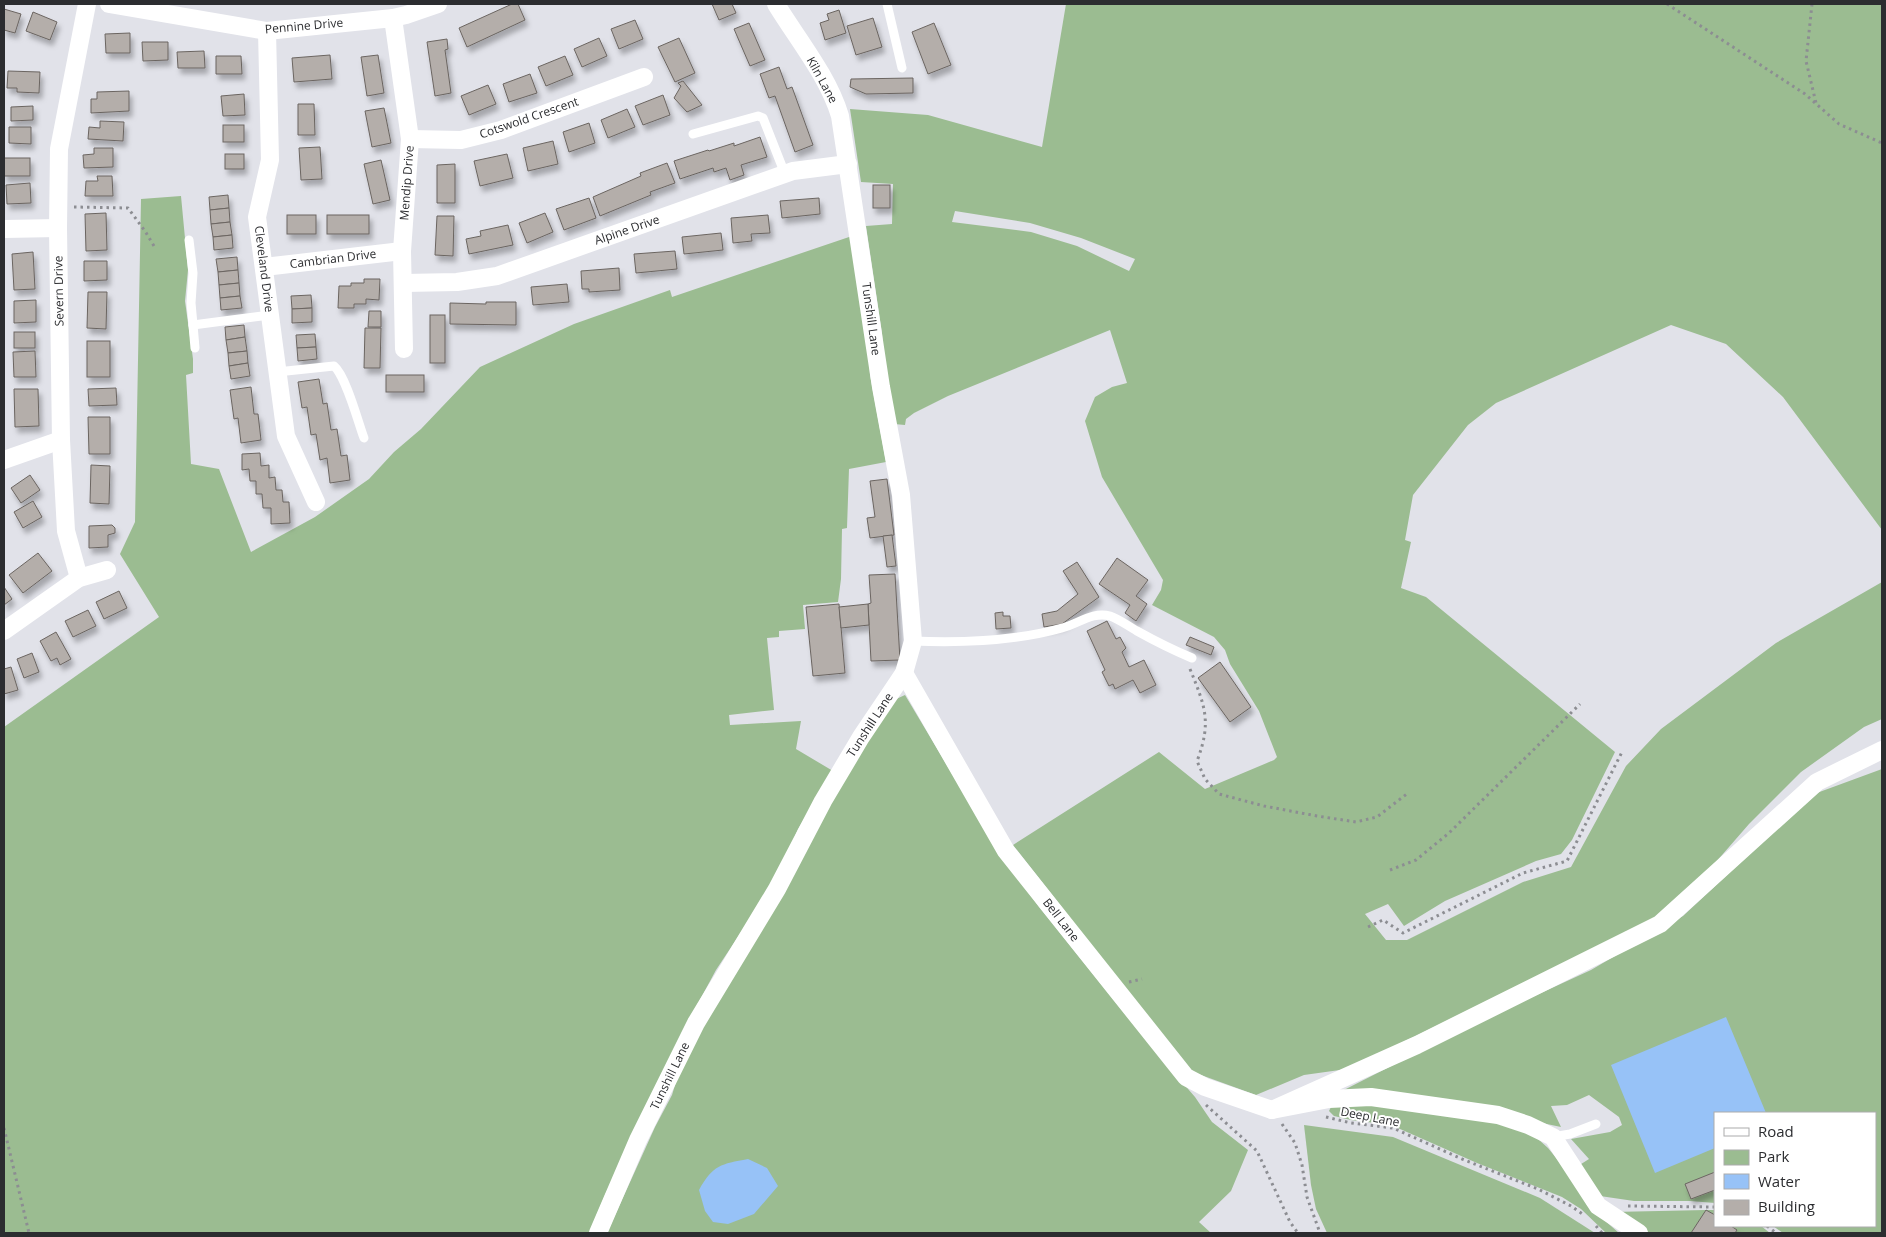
<svg xmlns="http://www.w3.org/2000/svg" width="1886" height="1237" viewBox="0 0 1886 1237" font-family="'Open Sans',sans-serif">
  <style>
    .green { fill: #9bbc91; fill-rule: evenodd }
    .water { fill: #97c2f7 }
    .building { fill: #b4aeaa; stroke: #6b6561; filter: url(#shadow) }
    .lines { fill: none; stroke-linecap: round; stroke-linejoin: round }
    .path { stroke: #8c8d92; stroke-width: 3; stroke-dasharray: 2.5 4; stroke-linecap: butt }
    .service { stroke: #fff; stroke-width: 9 }
    .minor { stroke: #fff; stroke-width: 18 }
    .labels { text-anchor: middle; stroke-width: 4; stroke-linejoin: round; paint-order: stroke }
    .street-label { font-size: 12px; fill: #2c2d30; stroke: #fff }
  </style>
  <defs>
    <filter id="shadow"><feDropShadow dx="3" dy="5.5" stdDeviation="2.5" flood-color="#0004"/></filter>
  </defs>
  <rect width="100%" height="100%" fill="#e1e2e9"/>
  <g class="green">
    <path d="M1066,4H1882V530L1783,397L1726,344L1671,325L1496,403L1468,425L1413,495L1405,540L1411,542L1401,588L1426,597L1615,752L1572,840L1561,854L1536,861L1445,901L1404,926L1388,904L1365,914L1386,940H1407L1523,882L1571,867L1626,766L1661,729L1776,643L1882,582V719L1864,727L1801,772L1749,824L1689,893L1661,918L1347,1069L1304,1075L1256,1095L1190,1071L1013,845L1159,752L1205,789L1274,760L1277,757L1259,711L1230,664L1225,650L1214,637L1152,605L1161,590L1163,580L1102,477L1085,421L1095,397L1112,387L1127,383L1110,330L948,396L914,413L906,419L905,425L894,424L885,375L882,333L866,226L892,224L893,184L861,182L850,109L928,115L1042,147ZM955,211L1030,223L1081,238L1135,259L1129,271L1077,246L1031,232L952,222Z"/>
    <path d="M181,196L188,270L185,301L193,359V373L186,375L191,464L219,469L251,552L315,517L369,479L394,452L421,429L480,367L574,324L670,290L672,297L852,236L869,354L870,375L886,462L849,469L847,528L842,529L841,579L838,602L803,605L805,629L779,631V637L767,638L774,710L729,715L730,725L801,721L796,749L833,771L798,829L782,867L769,890L716,970L688,1022L605,1195L589,1233H4V727L159,617L120,554L135,522L141,199Z"/>
    <path d="M905,695L997,849L1039,907L1150,1045L1195,1097L1212,1122L1248,1150L1231,1191L1199,1222L1211,1233H607L655,1127L672,1095L681,1065L822,815L894,700Z"/>
    <path d="M1882,769V1233H1783L1773,1226H1875V1113H1715V1203L1690,1201H1634L1600,1196L1578,1166L1589,1159L1571,1139L1610,1132L1622,1125L1619,1117L1589,1095L1567,1105L1551,1106L1561,1127L1542,1123L1338,1093L1480,1021L1591,970L1683,916L1814,794Z"/>
    <path d="M1374,1105L1416,1109L1518,1127L1538,1139L1548,1148L1570,1175L1587,1205L1619,1233H1606L1581,1209L1562,1197L1477,1163L1391,1125L1351,1120L1334,1116L1329,1111L1331,1107Z"/>
    <path d="M1304,1125L1393,1137L1540,1198L1595,1233H1327L1316,1209L1311,1185Z"/>
    <path d="M1706,1210H1715V1226H1761L1770,1233H1645L1612,1212Z"/>
  </g>
  <g class="water">
    <path d="M1726,1017L1766,1113H1715V1148L1655,1173L1611,1065Z"/>
    <path d="M748,1159L767,1168L778,1186L754,1214L728,1224L713,1222L705,1211L699,1190C713,1165 721,1164 748,1159Z"/>
  </g>
  <g class="building">
    <path d="M512,4H518L525,20L467,47L459,28Z"/>
    <path d="M712,4H732L736,13L719,20Z"/>
    <path d="M4,9L21,14L15,33L4,30Z"/>
    <path d="M839,10L846,33L825,40L820,23L829,20L827,14Z"/>
    <path d="M33,12L57,22L50,40L26,31Z"/>
    <path d="M873,18L882,47L856,55L847,26Z"/>
    <path d="M635,20L643,39L619,49L611,29Z"/>
    <path d="M749,23L765,60L750,66L734,29Z"/>
    <path d="M934,23L951,65L928,74L912,32Z"/>
    <path d="M130,33V53H106L105,34Z"/>
    <path d="M599,38L607,56L582,67L574,49Z"/>
    <path d="M679,38L695,73L675,82L658,47Z"/>
    <path d="M447,39L448,49L445,50L451,93L435,96L427,42Z"/>
    <path d="M142,42H168V60L143,61Z"/>
    <path d="M204,51L205,68H178L177,52Z"/>
    <path d="M330,55L332,79L294,82L292,58Z"/>
    <path d="M378,55L384,93L367,96L361,57Z"/>
    <path d="M216,56H241L242,74H216Z"/>
    <path d="M565,56L573,75L546,86L538,67Z"/>
    <path d="M779,67L787,89L792,87L813,145L795,152L775,96L769,98L760,74Z"/>
    <path d="M8,71L40,72L39,93L17,92V88H7Z"/>
    <path d="M530,74L537,93L509,102L503,84Z"/>
    <path d="M913,78V93L866,94L850,87L851,79Z"/>
    <path d="M683,81L702,105L687,112L674,98L681,86L678,83Z"/>
    <path d="M488,85L496,104L469,115L461,96Z"/>
    <path d="M129,91V111L91,113V99H97V92Z"/>
    <path d="M244,94L245,115L223,116L221,96Z"/>
    <path d="M663,95L670,115L643,125L635,106Z"/>
    <path d="M298,104H314L315,135H298Z"/>
    <path d="M33,106V120L11,121V107Z"/>
    <path d="M384,108L391,143L372,147L365,111Z"/>
    <path d="M627,109L635,127L608,138L601,120Z"/>
    <path d="M100,121L124,122L123,141L88,139L89,127L100,128Z"/>
    <path d="M589,123L595,143L569,152L563,132Z"/>
    <rect x="223" y="125" width="21" height="17"/>
    <path d="M9,127H31V144L9,143Z"/>
    <path d="M760,137L767,157L741,165L744,175L730,180L726,168L714,172L713,168L680,179L674,161L708,150L709,151L734,143V146Z"/>
    <path d="M553,141L558,164L528,171L523,148Z"/>
    <path d="M320,147L322,179L301,180L299,148Z"/>
    <path d="M94,148H113V167L84,168L83,155L94,154Z"/>
    <rect x="225" y="154" width="19" height="15"/>
    <path d="M507,154L513,178L480,186L474,161Z"/>
    <rect x="4" y="158" width="26" height="18"/>
    <path d="M381,160L390,200L373,204L364,164Z"/>
    <path d="M667,163L675,183L650,192L651,195L600,216L593,197L641,176L640,173Z"/>
    <path d="M455,164V203H437V165Z"/>
    <path d="M97,176H112L113,196H85L86,181H98Z"/>
    <path d="M30,183L31,203L7,204L6,185Z"/>
    <rect x="873" y="185" width="17" height="23"/>
    <path d="M228,195L229,208L210,210L209,197Z"/>
    <path d="M589,198L596,218L564,230L556,209Z"/>
    <path d="M819,198L820,214L782,218L780,201Z"/>
    <path d="M229,208L230,222L211,224L210,210Z"/>
    <path d="M106,213L107,250L86,251L85,214Z"/>
    <path d="M545,213L553,232L527,243L519,223Z"/>
    <rect x="287" y="215" width="29" height="19"/>
    <rect x="327" y="215" width="42" height="19"/>
    <path d="M768,215L770,233L751,234L752,241L733,243L731,218Z"/>
    <path d="M437,216H454L453,256L435,255Z"/>
    <path d="M230,222L232,235L213,237L211,224Z"/>
    <path d="M508,225L513,245L469,254L466,239L481,236L480,231Z"/>
    <path d="M721,233L723,250L684,254L682,237Z"/>
    <path d="M232,235L233,248L214,250L213,237Z"/>
    <path d="M675,251L677,269L636,273L634,254Z"/>
    <path d="M33,252L35,289L14,290L12,254Z"/>
    <path d="M237,257L238,270L218,272L216,259Z"/>
    <path d="M84,261H107V280L84,281Z"/>
    <path d="M619,268L620,290L589,292V289H582L581,271Z"/>
    <path d="M238,270L239,283L219,285L218,272Z"/>
    <path d="M364,279H380L379,300L366,299V304H354V308H338L339,286H351V283H364Z"/>
    <path d="M239,283L240,296L220,298L219,285Z"/>
    <path d="M567,284L569,302L533,305L531,287Z"/>
    <path d="M88,292H107L106,329L87,328Z"/>
    <path d="M311,295L312,308L292,309L291,296Z"/>
    <path d="M240,296L242,308L221,310L220,298Z"/>
    <path d="M36,300V322L14,323V301Z"/>
    <path d="M486,302H516V325L450,324V303L486,304Z"/>
    <path d="M312,308V322L292,323V309Z"/>
    <path d="M369,311H381V327H368Z"/>
    <rect x="430" y="315" width="15" height="48"/>
    <path d="M244,325L245,337L226,340L225,327Z"/>
    <path d="M365,328H381L380,368H364Z"/>
    <rect x="14" y="332" width="21" height="16"/>
    <path d="M315,334L316,347L297,348L296,335Z"/>
    <path d="M245,337L247,351L228,353L226,340Z"/>
    <rect x="87" y="341" width="23" height="36"/>
    <path d="M316,347L317,359L298,361L297,348Z"/>
    <path d="M35,351L36,377H14L13,352Z"/>
    <path d="M247,351L248,363L229,366L228,353Z"/>
    <path d="M248,363L250,376L231,379L229,366Z"/>
    <rect x="386" y="375" width="38" height="17"/>
    <path d="M319,379L323,404L327,403L331,430L337,429L341,456L347,455L350,480L330,483L327,458L320,460L316,434L311,435L307,407L302,408L298,382Z"/>
    <path d="M251,387L254,414H258L261,440L241,443L238,418L234,419L230,390Z"/>
    <path d="M116,388L117,405L89,406L88,389Z"/>
    <path d="M14,389H38L39,426L15,427Z"/>
    <path d="M88,417H110V454H89Z"/>
    <path d="M260,453L261,466L269,465V478L275,477L276,490H282L283,502H289L290,523L271,524V508H263L262,494H256V481H250L249,469L242,470V454Z"/>
    <path d="M91,465L110,466L109,504L90,503Z"/>
    <path d="M30,475L40,490L21,503L11,488Z"/>
    <path d="M887,479L894,535L870,538L867,518L875,517L870,481Z"/>
    <path d="M33,501L42,517L23,528L14,512Z"/>
    <path d="M112,525L115,528V533L108,535V547L89,548V526Z"/>
    <path d="M892,535L896,566L887,567L883,536Z"/>
    <path d="M38,553L52,571L23,593L9,575Z"/>
    <path d="M1117,558L1148,580L1136,596L1147,604L1136,621L1125,613L1130,605L1099,584Z"/>
    <path d="M1077,562L1099,597L1062,624L1044,627L1042,614L1057,611L1078,594L1063,571Z"/>
    <path d="M895,574L900,660L871,661L868,604L871,603L869,575Z"/>
    <path d="M4,587L12,599L4,605Z"/>
    <path d="M119,591L127,608L104,619L96,602Z"/>
    <path d="M839,604L845,673L813,676L806,607Z"/>
    <path d="M868,604L869,625L841,628L839,607Z"/>
    <path d="M88,610L96,626L73,637L65,621Z"/>
    <path d="M1003,612V616H1010L1011,628L996,629L995,613Z"/>
    <path d="M1107,621L1116,639L1120,637L1126,648L1122,652L1129,667L1144,660L1156,685L1140,693L1133,680L1115,689L1113,684L1109,686L1102,672L1105,670L1087,631Z"/>
    <path d="M56,632L71,659L60,665L57,658L51,661L40,641Z"/>
    <path d="M1190,637L1214,647L1211,655L1186,645Z"/>
    <path d="M32,653L39,672L24,678L17,659Z"/>
    <path d="M1220,662L1251,707L1230,722L1198,678Z"/>
    <path d="M11,667L18,690L4,694V669Z"/>
    <path d="M1715,1172V1190L1691,1199L1685,1184Z"/>
    <path d="M1706,1210L1715,1215V1226H1731L1737,1230L1735,1233H1691Z"/>
  </g>
  <g class="lines">
    <g class="path">
      <path d="M1667,4L1805,94L1839,124L1882,143"/>
      <path d="M1812,4L1806,61L1816,103"/>
      <path d="M74,207L128,208L145,231L154,246"/>
      <path d="M1190,669C1205,706 1212,722 1197,761L1205,779L1219,794L1264,806L1317,816L1356,822L1377,817L1408,793"/>
      <path d="M1390,870L1416,860L1449,833L1580,704"/>
      <path d="M1368,927L1383,920L1403,933L1523,873L1567,861L1623,750"/>
      <path d="M1129,982L1142,979"/>
      <path d="M1206,1105L1257,1151L1290,1222L1298,1233"/>
      <path d="M1326,1117L1351,1123L1393,1128L1462,1159L1538,1189L1571,1206L1584,1215"/>
      <path d="M1282,1124L1295,1143L1302,1165L1307,1197L1320,1233"/>
      <path d="M4,1128L29,1233"/>
      <path d="M1628,1206L1715,1207"/>
      <path d="M1596,1226L1602,1233"/>
      <path d="M1767,1226L1776,1233"/>
    </g>
    <g class="service">
      <path d="M887,4L902,68"/>
      <path d="M693,134L758,116L763,118L785,174"/>
      <path d="M189,240L193,273L191,303L193,325L270,315"/>
      <path d="M193,325L195,348"/>
      <path d="M277,372L334,366C346,376 358,422 364,438"/>
      <path d="M913,641C962,643 1016,641 1062,628C1078,624 1093,611 1110,616C1119,619 1128,626 1137,631C1155,641 1173,650 1192,658"/>
      <path d="M1553,1137L1570,1134L1596,1124"/>
    </g>
    <g class="minor">
      <path d="M109,4L267,31L393,18L406,15L438,4"/>
      <path d="M393,18L410,139L402,251L404,349"/>
      <path d="M267,31L270,160L257,217L286,436L316,502"/>
      <path d="M410,139L461,140L501,130L644,77"/>
      <path d="M4,229L58,228"/>
      <path d="M264,267L402,251"/>
      <path d="M404,283L457,282L497,276L793,171L848,164"/>
      <path d="M4,460L61,440"/>
      <path d="M79,578L66,531L61,440L58,228L59,149L87,4"/>
      <path d="M4,631L79,578L107,570"/>
      <path d="M904,673L1006,851L1186,1077L1205,1087L1272,1110"/>
      <path d="M598,1233L638,1140L696,1023L777,889L823,801L861,737L904,673L913,641L901,495L881,387L840,116C828,76 798,40 776,4"/>
      <path d="M1639,1233L1598,1206L1553,1137L1528,1125L1498,1115L1371,1097L1329,1099L1272,1110L1417,1045L1660,924L1817,782L1882,750"/>
    </g>
  </g>
  <g class="labels">
    <g class="street-label">
      <text transform="translate(304 26) rotate(-5)" y="4">Pennine Drive</text>
      <text transform="translate(822 80) rotate(61)" y="4">Kiln Lane</text>
      <text transform="translate(529 118) rotate(-19)" y="4">Cotswold Crescent</text>
      <text transform="translate(407 183) rotate(-86)" y="4">Mendip Drive</text>
      <text transform="translate(627 230) rotate(-19)" y="4">Alpine Drive</text>
      <text transform="translate(333 259) rotate(-7)" y="4">Cambrian Drive</text>
      <text transform="translate(264 269) rotate(83)" y="4">Cleveland Drive</text>
      <text transform="translate(59 291) rotate(-91)" y="4">Severn Drive</text>
      <text transform="translate(871 319) rotate(82)" y="4">Tunshill Lane</text>
      <text transform="translate(870 725) rotate(-57)" y="4">Tunshill Lane</text>
      <text transform="translate(1061 920) rotate(52)" y="4">Bell Lane</text>
      <text transform="translate(670 1076) rotate(-64)" y="4">Tunshill Lane</text>
      <text transform="translate(1370 1117) rotate(11)" y="4">Deep Lane</text>
    </g>
  </g>
  <rect width="1886" height="1237" fill="none" stroke="#2c2d30" stroke-width="10"/>
  <rect x="1714" y="1112" width="162" height="115" fill="#ffffff" stroke="#ababac"/>
  <rect x="1724" y="1128" width="25" height="8" fill="#ffffff" stroke="#ababac"/>
  <text x="1758" y="1137" font-size="15" fill="#2c2d30">Road</text>
  <rect x="1724" y="1150" width="25" height="15" fill="#9bbc91" stroke="#ababac"/>
  <text x="1758" y="1162" font-size="15" fill="#2c2d30">Park</text>
  <rect x="1724" y="1174" width="25" height="15" fill="#97c2f7" stroke="#ababac"/>
  <text x="1758" y="1187" font-size="15" fill="#2c2d30">Water</text>
  <rect x="1724" y="1200" width="25" height="15" fill="#b4aeaa" stroke="#ababac"/>
  <text x="1758" y="1212" font-size="15" fill="#2c2d30">Building</text>
</svg>
